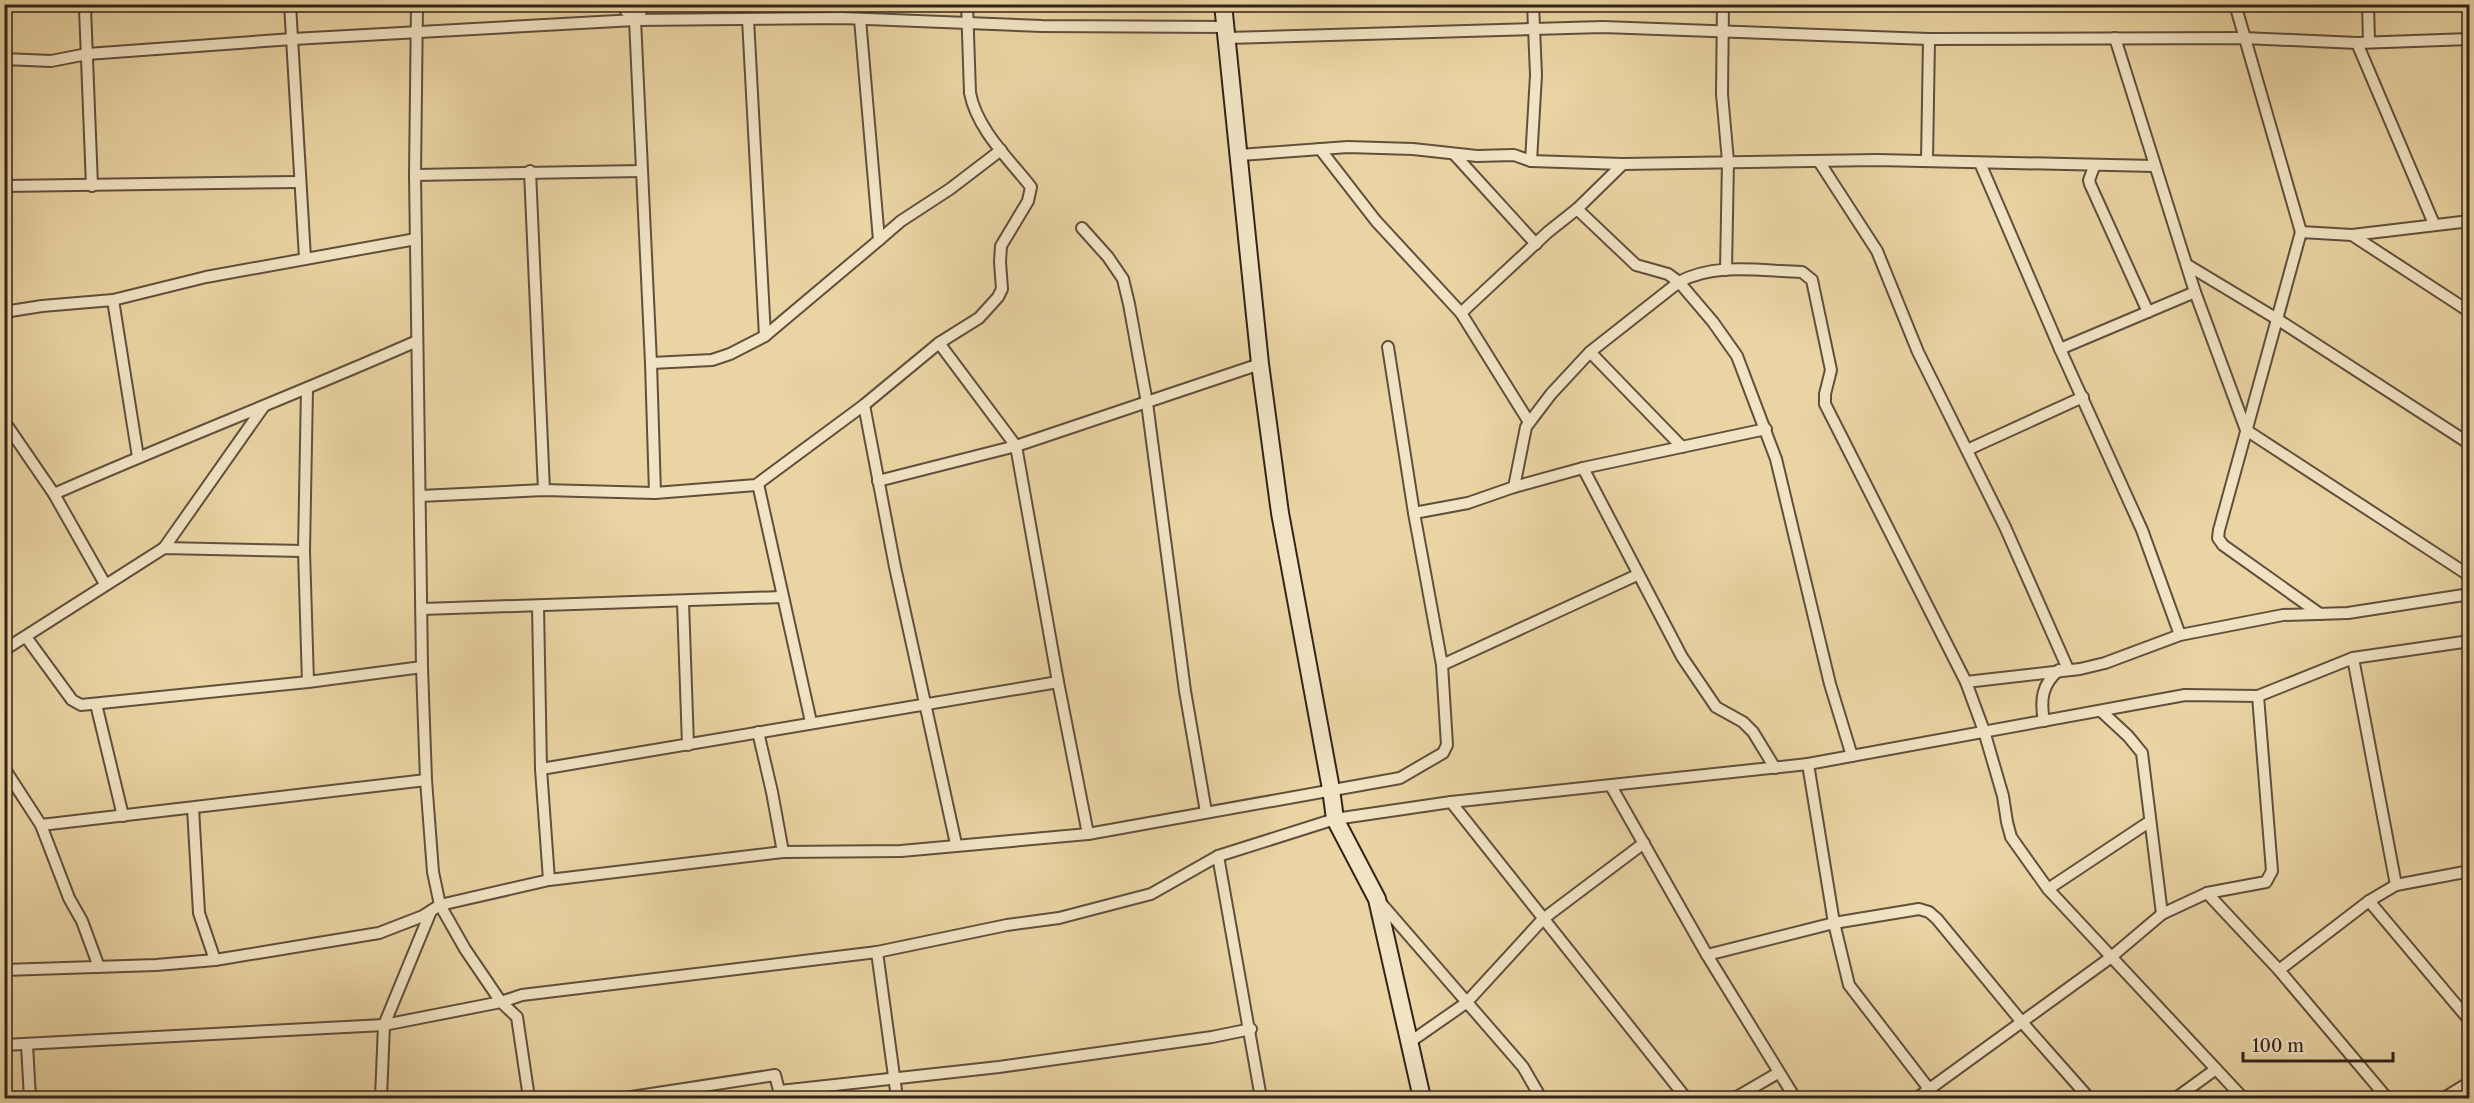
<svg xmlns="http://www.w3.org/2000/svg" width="2474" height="1103" viewBox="0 0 2474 1103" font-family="'Libre Caslon Text',serif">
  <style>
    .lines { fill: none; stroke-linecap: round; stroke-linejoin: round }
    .street-casing { stroke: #614f3d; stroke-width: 14 }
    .secondary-casing { stroke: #33231b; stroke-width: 20 }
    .street { stroke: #f1e3c3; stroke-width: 10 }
    .secondary { stroke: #f1e3c3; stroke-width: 16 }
  </style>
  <rect width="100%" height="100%" fill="#ead4a3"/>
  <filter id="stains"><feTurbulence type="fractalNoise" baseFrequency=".00333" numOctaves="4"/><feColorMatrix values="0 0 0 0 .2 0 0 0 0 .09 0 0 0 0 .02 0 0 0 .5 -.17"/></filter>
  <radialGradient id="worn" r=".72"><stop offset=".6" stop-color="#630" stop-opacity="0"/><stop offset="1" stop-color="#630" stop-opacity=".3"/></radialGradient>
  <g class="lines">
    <defs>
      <g id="street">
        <path d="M290,4L305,258"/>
        <path d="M417,4L415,175L422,667L426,780L433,872L440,905L465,949L501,1002L517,1017L529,1098"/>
        <path d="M624,4L626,11L635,20"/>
        <path d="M642,4V10L635,20L651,363L655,493"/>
        <path d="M1723,4L1722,94L1728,161L1726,270"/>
        <path d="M2235,4L2301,232"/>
        <path d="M2368,4L2369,42"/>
        <path d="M85,8L92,186"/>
        <path d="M748,19L765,336"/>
        <path d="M1227,38L1603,27L1929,39L2244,38L2357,43L2470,39"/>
        <path d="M2115,38L2195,292L2246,430L2470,576"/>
        <path d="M2357,43L2434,224"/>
        <path d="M4,59L51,61L87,54L293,39L635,20L842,18L1042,26L1226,27"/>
        <path d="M1320,149L1376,221L1461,313L1529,422"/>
        <path d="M1454,154L1536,244"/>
        <path d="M1240,155L1348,147L1413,149L1477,156L1514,155L1531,161L1623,164L1877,160L2155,166"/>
        <path d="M1531,161L1536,75L1533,4"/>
        <path d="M1927,161L1929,39"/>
        <path d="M1820,163L1877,251L1918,352L2005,527L2068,669"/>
        <path d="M1980,163L2060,349L2142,530L2180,635"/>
        <path d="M2094,167L2089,180L2090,184L2148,312"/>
        <path d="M530,171L544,490"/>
        <path d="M415,175L642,171"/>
        <path d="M4,186L299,182"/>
        <path d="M1577,209L1636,265L1668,274L1679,282L1713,322L1737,356L1776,459L1830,684L1852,756"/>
        <path d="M1082,228L1108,257L1123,279L1129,304L1147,403L1185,691L1206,812"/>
        <path d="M2352,235L2470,312"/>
        <path d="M879,240L901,221L950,189L1001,150"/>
        <path d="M2189,266L2277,319L2470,444"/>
        <path d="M113,300L138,457"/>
        <path d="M4,312L42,306L113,300L206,277L416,239"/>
        <path d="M1461,313L1548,232L1577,209L1623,164"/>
        <path d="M939,343L1016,446L1058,682L1088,834"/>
        <path d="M2060,349L2195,292"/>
        <path d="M1590,352L1682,447"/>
        <path d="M651,363L712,360L730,354L765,336L879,240L860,19"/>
        <path d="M307,389L304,551L308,682"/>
        <path d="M864,405L895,567L956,844"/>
        <path d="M4,421L54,494L105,584"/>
        <path d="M1967,450L2083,397"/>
        <path d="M1583,468L1682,657L1716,707L1743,722L1753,732L1775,768"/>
        <path d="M878,481L1016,446L1260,364"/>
        <path d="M758,484L811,722"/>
        <path d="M1514,487L1526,427L1551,394L1590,352L1679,282C1716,262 1761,271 1802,272L1812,280L1831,370L1825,394V404L1966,682"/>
        <path d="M54,494C174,441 297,394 417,341"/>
        <path d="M420,496L544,490L655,493L756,485L864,405L939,343L979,318L998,297L1002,289L1000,262L1001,246L1028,201L1031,187C1008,158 977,129 970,93L967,4"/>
        <path d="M1414,513L1468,503L1514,487L1583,468L1766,429"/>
        <path d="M164,548L264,406"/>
        <path d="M683,602L688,745"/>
        <path d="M538,606L541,769L549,880"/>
        <path d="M422,609L782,597"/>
        <path d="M2320,614L2223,545L2218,538L2219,530L2301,232L2352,235L2470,221"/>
        <path d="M26,637L72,700L81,705L308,682L422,667"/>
        <path d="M4,650L164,548L304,551"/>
        <path d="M2353,658L2396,885"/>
        <path d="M1442,665L1637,575"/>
        <path d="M96,704L123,816"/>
        <path d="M2101,711L2128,736L2142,753L2162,914"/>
        <path d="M2044,721C2040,700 2042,684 2059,670"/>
        <path d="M758,732L772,792L783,852"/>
        <path d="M1808,764L1834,923L1849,985L1936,1098"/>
        <path d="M4,768L41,825L69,898L82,921L99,967"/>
        <path d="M541,769L1058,682"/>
        <path d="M1611,786L1707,955L1795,1098"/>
        <path d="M1451,802L1686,1098"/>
        <path d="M193,808L199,913L215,960"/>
        <path d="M41,825L426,780"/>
        <path d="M1218,856L1261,1098"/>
        <path d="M2048,889L2149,822"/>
        <path d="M2207,893L2279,970L2387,1098"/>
        <path d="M2369,901L2470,1021"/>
        <path d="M1380,902L1523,1067L1541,1098"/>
        <path d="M877,952L897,1098"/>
        <path d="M1707,955L1834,923L1919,909L1929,912L1937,919L2021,1021L2089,1098"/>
        <path d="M4,970L156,965L215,960L379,933L423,916L440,905L549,880L783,852L901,851L1088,834L1400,778L1443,753L1447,745L1442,665L1414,513L1388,347"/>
        <path d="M2279,970L2369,901L2396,885L2470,871"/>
        <path d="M1410,1042L1466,1003L1543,919L1644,843"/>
        <path d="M4,1045L384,1025L501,1002L522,995L877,952L1007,925L1059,918L1151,894L1218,856L1335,819L1451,802L1808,764L2185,695L2258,696L2353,658L2470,641"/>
        <path d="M27,1045L30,1098"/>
        <path d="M780,1091L999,1067L1212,1037L1251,1029"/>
        <path d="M381,1098L384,1025L431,911"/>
        <path d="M625,1098L775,1075L781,1098"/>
        <path d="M1735,1098L1778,1073"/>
        <path d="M1917,1098L2110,958L2162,914L2207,893L2266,882L2272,871L2258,696"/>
        <path d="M2176,1098L2216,1069"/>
        <path d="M2243,1098L2048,889L2011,837L2007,822L2003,796L1984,731L1966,682L2080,669L2105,663L2180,635L2283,615L2348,613L2470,594"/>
        <path d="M2444,1098L2470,1082"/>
      </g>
      <path id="secondary" d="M1223,4L1260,364L1280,513L1331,789L1335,819L1377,899L1422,1098"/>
    </defs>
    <use href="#street" class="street-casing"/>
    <use href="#secondary" class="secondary-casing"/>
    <use href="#street" class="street"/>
    <use href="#secondary" class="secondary"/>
  </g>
  <rect width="2474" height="1103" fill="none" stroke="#ead4a3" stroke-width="24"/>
  <rect x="6" y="6" width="2462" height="1091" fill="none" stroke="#33231b" stroke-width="3"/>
  <rect x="12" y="12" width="2450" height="1079" fill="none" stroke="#33231b" stroke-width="1.5"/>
  <path d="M2243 1052v9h150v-9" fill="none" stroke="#33231b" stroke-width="3"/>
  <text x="2252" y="1052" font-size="18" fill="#33231b" stroke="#f1e3c3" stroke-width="4.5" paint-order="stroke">100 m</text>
  <rect width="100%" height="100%" filter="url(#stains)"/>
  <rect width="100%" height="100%" fill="url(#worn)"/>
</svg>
